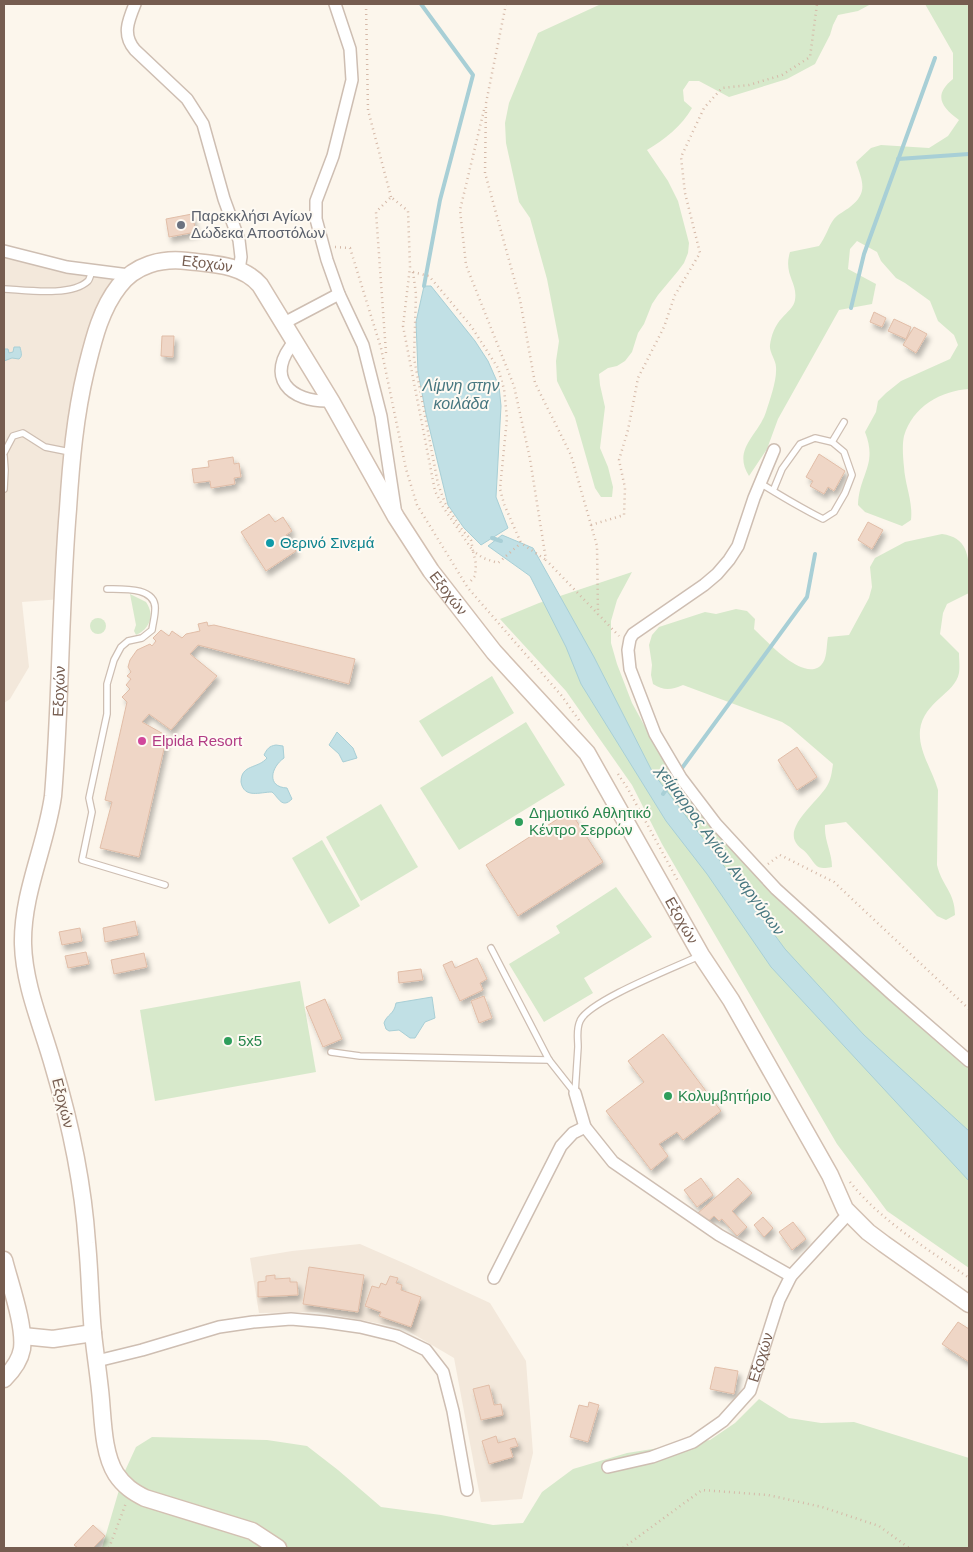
<svg xmlns="http://www.w3.org/2000/svg" width="973" height="1552" viewBox="0 0 973 1552" font-family="Helvetica,sans-serif">
  <style>
    .residential { fill: #f3e8db }
    .green { fill: #d7e9cb }
    .water { fill: #c1e0e5; stroke: #a8cfd6 }
    .lines { fill: none; stroke-linecap: round; stroke-linejoin: round }
    .stream { stroke: #a8cfd6; stroke-width: 4 }
    .building { fill: #efd6c6; stroke: #e1bda7; filter: url(#shadow) }
    .lane-casing { stroke: #cebeb2; stroke-width: 8 }
    .street-casing { stroke: #cebeb2; stroke-width: 14 }
    .secondary-casing { stroke: #d3c0b2; stroke-width: 19 }
    .path { stroke: #d5b9a8; stroke-width: 2.5; stroke-dasharray: 1 4; stroke-linecap: butt }
    .lane { stroke: #fff; stroke-width: 5.5 }
    .street { stroke: #fff; stroke-width: 11 }
    .secondary { stroke: #fff; stroke-width: 16 }
    .worship-dot { fill: #6b7280; stroke: #fefaf3; stroke-width: 2 }
    .culture-dot { fill: #0f9aa8; stroke: #fefaf3; stroke-width: 2 }
    .hotel-dot { fill: #d1479c; stroke: #fefaf3; stroke-width: 2 }
    .leisure-dot { fill: #2e9e5b; stroke: #fefaf3; stroke-width: 2 }
    .labels { text-anchor: middle; stroke-width: 4; stroke-linejoin: round; paint-order: stroke }
    .worship-label { font-size: 15px; fill: #5b616d; stroke: #fefaf3; text-anchor: start }
    .street-label { font-size: 15px; fill: #765d50; stroke: #fefaf3 }
    .culture-label { font-size: 15px; fill: #0d838f; stroke: #fefaf3; text-anchor: start }
    .hotel-label { font-size: 15px; fill: #b23c85; stroke: #fefaf3; text-anchor: start }
    .leisure-label { font-size: 15px; fill: #27864d; stroke: #fefaf3; text-anchor: start }
    .water-label { font-size: 16px; font-style: italic; fill: #477780; stroke: #fefaf3 }
  </style>
  <defs>
    <filter id="shadow"><feDropShadow dx="3" dy="5" stdDeviation="2.5" flood-color="#0004"/></filter>
  </defs>
  <rect width="100%" height="100%" fill="#fcf6ec"/>
  <g class="residential">
    <path d="M4,251L129,275L94,340L62,599L22,602L29,667L10,699L4,703Z"/>
    <path d="M360,1244L408,1265L490,1303L526,1361L533,1453L522,1499L481,1502L454,1358L403,1328L318,1312L259,1313L250,1258L292,1251Z"/>
  </g>
  <g class="green">
    <path d="M601,4H871L858,11L838,15L833,25L830,35L815,64L787,79L729,97L699,81H689L683,90L684,101L692,108C682,126 664,140 647,150L668,181L678,201L689,243L688,253L684,263L678,271L658,295L652,304L644,324L638,333L632,352L625,361L617,366L608,368L599,374L600,385L605,407L600,448L608,467L613,487L612,497H601L595,488L575,418L557,381L556,361L559,341L547,279L530,218L519,202L506,143L505,123L509,103L538,33Z"/>
    <path d="M925,4H969V389C941,391 913,406 904,436C902,445 903,457 904,467C905,485 913,501 911,520L902,526L865,512L858,505C859,474 878,465 865,432L876,412L878,401L886,393L901,381L950,359L958,345L954,335L938,321L930,301L905,283L896,278L881,261L877,252L857,241L850,249L848,269L876,284L872,304L839,310L778,419L767,449L749,476C732,449 758,436 766,412C770,399 777,381 776,367C776,360 769,352 770,345C771,336 775,325 782,318C787,312 794,307 795,300C798,282 783,275 790,252L819,246C826,237 828,227 834,219C838,214 845,211 850,207C869,192 862,181 856,162L871,148L881,145L929,148L948,136L959,120C941,107 933,95 953,79V53Z"/>
    <path d="M942,534C973,538 969,566 969,593L947,604L943,613L940,634L959,653C959,659 960,667 959,673C955,694 924,701 920,730C918,751 933,771 938,790L937,865C942,886 955,892 955,915L946,920L937,916L846,822L825,825C824,841 832,852 832,867C816,870 817,866 808,855C804,849 798,848 795,841C787,824 819,800 827,786C831,780 832,771 833,764L790,727L782,722L683,685C671,690 664,691 653,684L651,675L652,665L649,645L652,635L659,627L705,612L716,614L736,609L747,611L755,619L754,629C766,640 800,679 819,667C828,661 826,646 828,637L849,635L869,598L872,587L870,567L875,558L905,542Z"/>
    <path d="M632,572L617,600L611,621V643L617,664L632,703L655,745L688,795L917,1021L969,1067V1268L887,1211L837,1144L662,844L632,785L566,691L500,619L539,603Z"/>
    <path d="M130,594L146,602C155,615 150,629 136,635L134,631L136,625Z"/>
    <circle cx="98" cy="626" r="8"/>
    <path d="M492,676L514,713L442,757L419,721Z"/>
    <path d="M526,722L565,785L459,850L420,788Z"/>
    <path d="M381,804L418,867L361,901L326,837Z"/>
    <path d="M322,840L360,906L329,924L292,858Z"/>
    <path d="M616,887L652,937L584,978L593,993L544,1022L509,964L560,933L556,926Z"/>
    <path d="M300,981L316,1072L155,1101L140,1010Z"/>
    <path d="M759,1399L789,1418L821,1423L854,1422L969,1458V1548H102L124,1473L136,1447L152,1437L267,1440L307,1446L338,1470L381,1507L441,1515L493,1525L523,1523L542,1492L573,1469L627,1453L710,1440L735,1423Z"/>
  </g>
  <g class="water">
    <path d="M424,286H431L475,341L488,361L499,386L501,406L496,497L508,528L481,545L464,528L448,505L426,414L418,372L416,322Z"/>
    <path d="M14,347H20C21,352 23,356 19,359L12,358L4,361V349H8L9,353L13,352Z"/>
    <path d="M502,535L533,548L594,657L653,773L721,862L785,949L864,1035L969,1131V1181L771,967L707,874L666,821L581,684L566,647L530,576L488,546Z"/>
    <path d="M337,732L353,748L357,758L343,762L339,754L329,745Z"/>
    <path d="M276,745L283,746L284,758C271,767 266,787 287,788L292,799C282,809 279,798 272,792C260,792 244,799 241,782C241,764 258,769 267,758L264,755C267,749 269,746 276,745Z"/>
    <path d="M432,997L435,1018L425,1022L415,1038H410L399,1030L389,1031L386,1029L384,1023C387,1014 394,1015 396,1003Z"/>
  </g>
  <g class="lines">
    <g class="stream">
      <path d="M421,4L473,75L440,200L424,286"/>
      <path d="M898,159L969,154"/>
      <path d="M851,308L864,254L935,58"/>
      <path d="M492,538L501,541"/>
      <path d="M663,794L807,597L815,554"/>
    </g>
  </g>
  <g class="building">
    <path d="M192,214L196,232L169,237L166,219Z"/>
    <path d="M874,312L886,318L882,327L870,322Z"/>
    <path d="M894,319L911,327L906,339L888,331Z"/>
    <path d="M914,327L927,334L916,353L903,345Z"/>
    <path d="M162,336H174L173,357L161,356Z"/>
    <path d="M819,454L845,471L834,491L828,487L824,494L810,486L813,481L806,477Z"/>
    <path d="M233,457L234,464L239,463L241,477L234,478L235,484L211,488L210,481L194,483L192,469L209,467L208,461Z"/>
    <path d="M269,514L275,522L283,517L292,531L286,535L296,551L266,571L241,532Z"/>
    <path d="M868,522L883,530L872,549L858,540Z"/>
    <path d="M207,622L208,626L214,625L355,659L349,684L198,645L190,654L217,676L171,730L149,714L142,722L167,736L139,857L100,848L112,802L105,800L127,702L122,697L130,689L126,685L131,679L127,676L131,672L128,667L130,660L137,650L150,644L152,646L156,641L153,638L161,630L169,636L172,631L182,638L186,634L200,631L198,624Z"/>
    <path d="M797,747L817,777L797,790L778,760Z"/>
    <path d="M570,811L603,862L518,916L486,865Z"/>
    <path d="M135,921L138,935L105,942L103,928Z"/>
    <path d="M80,928L82,941L62,945L59,932Z"/>
    <path d="M86,952L89,964L68,968L65,956Z"/>
    <path d="M144,953L147,967L114,974L111,960Z"/>
    <path d="M477,958L487,979L480,983L483,990L460,1001L443,965L452,961L455,968Z"/>
    <path d="M421,969L423,980L399,983L398,972Z"/>
    <path d="M484,996L492,1018L479,1023L471,1001Z"/>
    <path d="M325,999L342,1039L323,1047L306,1007Z"/>
    <path d="M663,1034L721,1111L683,1140L677,1132L659,1144L668,1156L651,1170L606,1111L644,1082L628,1061Z"/>
    <path d="M701,1178L713,1195L697,1207L684,1190Z"/>
    <path d="M738,1178L752,1193L732,1211L747,1227L737,1236L722,1219L719,1221L714,1216L706,1223L698,1213Z"/>
    <path d="M763,1217L773,1228L764,1237L754,1225Z"/>
    <path d="M793,1222L806,1239L792,1250L779,1232Z"/>
    <path d="M309,1267L364,1275L358,1312L303,1304Z"/>
    <path d="M275,1275V1279L290,1278V1282H297L298,1295L258,1297V1282L266,1281V1276Z"/>
    <path d="M390,1276L398,1278L396,1283L402,1285L401,1290L421,1297L411,1327L379,1316L381,1312L365,1306L372,1286L379,1288L381,1283L386,1285Z"/>
    <path d="M958,1322L969,1329V1362L942,1344Z"/>
    <path d="M715,1367L738,1371L734,1394L710,1389Z"/>
    <path d="M489,1385L494,1405L501,1404L503,1415L481,1420L473,1389Z"/>
    <path d="M589,1402L599,1405L588,1442L570,1437L579,1405L588,1407Z"/>
    <path d="M496,1436L498,1443L515,1438L518,1446L510,1448L513,1457L489,1464L482,1441Z"/>
    <path d="M93,1525L105,1536L93,1548H78L74,1545Z"/>
  </g>
  <g class="lines">
    <defs>
      <g id="lane">
        <path d="M4,289C25,290 71,297 88,281C90,279 91,273 92,270"/>
        <path d="M832,442L844,422"/>
        <path d="M4,453L13,436L23,433L45,447L70,452"/>
        <path d="M4,456L5,470L4,489"/>
        <path d="M760,483C781,496 801,508 823,519L834,512L845,493L852,475L844,452L832,442L815,438L800,444L782,469L773,491"/>
        <path d="M107,589C123,589 157,587 155,610C155,616 153,623 152,630L142,638L128,641L121,647L114,660L107,684V714L89,798L92,812L82,860L165,885"/>
        <path d="M491,948L549,1060L575,1093"/>
        <path d="M331,1052L360,1056L549,1060"/>
        <path d="M575,1093C576,1078 577,1063 578,1047C578,1038 576,1030 580,1021C588,1001 676,967 699,956"/>
      </g>
      <g id="street">
        <path d="M135,4C128,21 122,35 135,50L187,99L203,124L224,199L239,240L241,257L239,270"/>
        <path d="M335,4L350,49L352,80L333,156L316,201V219L327,260L339,294L363,345L381,416L395,508"/>
        <path d="M4,251L67,267L129,275"/>
        <path d="M284,323L339,294"/>
        <path d="M295,341C264,376 289,403 331,401"/>
        <path d="M774,450L754,498L738,546L729,560L717,574L704,585L633,634L630,639L628,650L630,669L655,734L681,778L716,824L776,889L893,995L969,1061"/>
        <path d="M575,1093L585,1127L613,1162L719,1235L791,1276"/>
        <path d="M494,1278L561,1146L573,1133L585,1127"/>
        <path d="M97,1361L142,1350L219,1327L253,1322L291,1319L325,1322L360,1327L397,1336L426,1350L443,1372L453,1411L467,1490"/>
        <path id="s1" d="M608,1467L652,1457L693,1442L723,1421L750,1391L779,1300L791,1276L849,1213"/>
      </g>
      <g id="secondary">
        <path d="M4,1260C10,1284 25,1325 22,1349C20,1360 12,1371 4,1379"/>
        <path d="M23,1336L53,1339L93,1333"/>
        <path id="s2" d="M278,1548L252,1531L145,1498C133,1492 124,1486 116,1474C102,1452 103,1415 100,1390C98,1371 95,1352 93,1333C90,1303 90,1273 87,1243C83,1183 70,1122 53,1065C42,1026 24,985 23,944C22,893 46,846 53,796C61,701 60,604 68,509C71,462 75,416 86,370C93,342 100,310 119,286C135,265 161,258 187,261C212,264 242,264 260,285L331,401L396,517L431,571L494,652L587,753L701,955L731,1000L830,1175L845,1209L868,1232L884,1244L969,1304"/>
      </g>
    </defs>
    <use href="#lane" class="lane-casing"/>
    <use href="#street" class="street-casing"/>
    <use href="#secondary" class="secondary-casing"/>
    <g class="path">
      <path d="M366,4L368,110L391,197"/>
      <path d="M506,4L486,103L485,173L520,300L535,383L571,455L597,546L598,614L619,636"/>
      <path d="M484,110L460,210L466,265L514,386L530,459L546,560L597,613"/>
      <path d="M335,247L350,248L381,348L406,469L417,505L468,588L561,695L581,723"/>
      <path d="M413,272L416,294L414,358L438,484L445,503L460,527L471,540L473,551L483,558L498,563L521,543"/>
      <path d="M413,272L429,276L471,326L498,368L504,389L507,418L500,489L504,504L521,543L546,560"/>
      <path d="M386,353L376,212L391,197L408,211L410,267L403,326L435,491L443,507L473,551L476,564L475,576L470,582"/>
      <path d="M591,525L624,515L625,488L619,460L628,430L638,378L664,327L675,295L700,253L685,193L681,157L704,108L722,88L749,85L782,75L810,57L817,4"/>
      <path d="M618,774L628,789L679,883"/>
      <path d="M768,864L780,855L834,882L969,1009"/>
      <path d="M850,1182C882,1222 928,1249 969,1278"/>
      <path d="M109,1548L126,1503"/>
      <path d="M623,1548L702,1490L768,1495L822,1507L879,1526L909,1548"/>
    </g>
    <use href="#lane" class="lane"/>
    <use href="#street" class="street"/>
    <use href="#secondary" class="secondary"/>
  </g>
  <circle class="worship-dot" cx="181" cy="225" r="5"/>
  <circle class="culture-dot" cx="270" cy="543" r="5"/>
  <circle class="hotel-dot" cx="142" cy="741" r="5"/>
  <g class="leisure-dot">
    <circle cx="519" cy="822" r="5"/>
    <circle cx="228" cy="1041" r="5"/>
    <circle cx="668" cy="1096" r="5"/>
  </g>
  <g class="labels">
    <g class="worship-label">
      <text x="191" y="221">Παρεκκλήσι Αγίων<tspan x="191" dy="17">Δώδεκα Αποστόλων</tspan></text>
    </g>
    <g class="street-label">
      <text dy="5" stroke="none"><textPath href="#s2" startOffset="1488">Εξοχών</textPath></text>
      <text dy="5" stroke="none"><textPath href="#s2" startOffset="1908">Εξοχών</textPath></text>
      <text dy="5" stroke="none"><textPath href="#s2" startOffset="978">Εξοχών</textPath></text>
      <text dy="5" stroke="none"><textPath href="#s2" startOffset="2312">Εξοχών</textPath></text>
      <text transform="translate(63 1103) rotate(76)" y="5">Εξοχών</text>
      <text dy="5" stroke="none"><textPath href="#s1" startOffset="201">Εξοχών</textPath></text>
    </g>
    <g class="culture-label">
      <text x="280" y="548">Θερινό Σινεμά</text>
    </g>
    <g class="hotel-label">
      <text x="152" y="746">Elpida Resort</text>
    </g>
    <g class="leisure-label">
      <text x="529" y="818">Δημοτικό Αθλητικό<tspan x="529" dy="17">Κέντρο Σερρών</tspan></text>
      <text x="238" y="1046">5x5</text>
      <text x="678" y="1101">Κολυμβητήριο</text>
    </g>
    <g class="water-label">
      <text x="461" y="391">Λίμνη στην<tspan x="461" dy="18">κοιλάδα</tspan></text>
      <text transform="translate(721 850) rotate(54)" y="6">χείμαρρος Αγίων Αναργύρων</text>
    </g>
  </g>
  <rect width="973" height="1552" fill="none" stroke="#765d50" stroke-width="10"/>
</svg>
